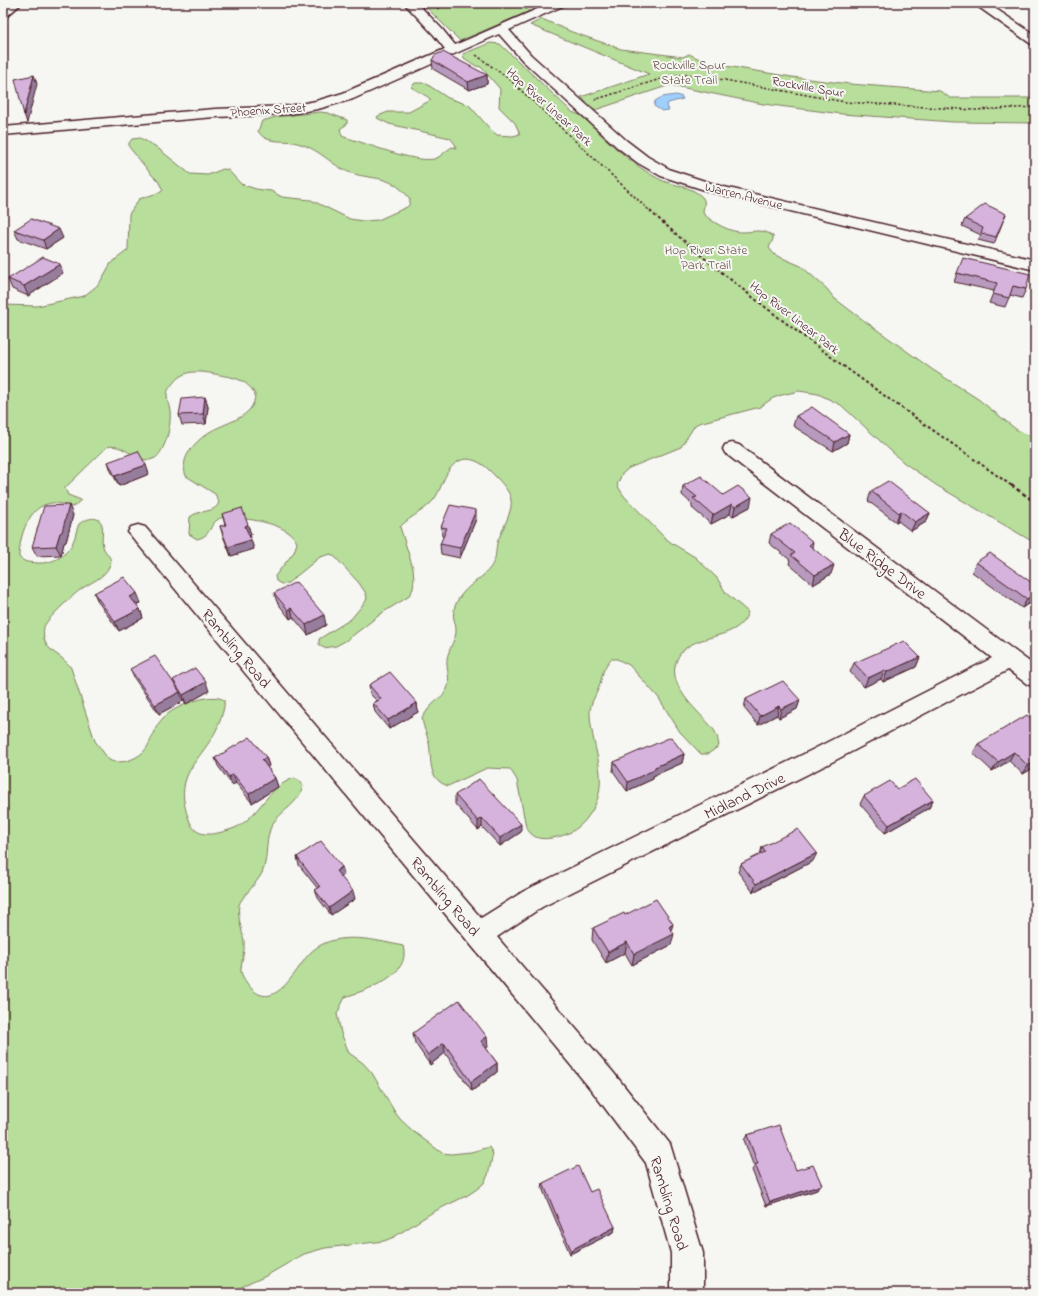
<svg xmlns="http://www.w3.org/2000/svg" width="1038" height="1296" viewBox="0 0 1038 1296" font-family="'Indie Flower',sans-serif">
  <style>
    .green { fill: #b7de9a; stroke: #807e62 }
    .water { fill: #9fcffb; stroke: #7d89a8 }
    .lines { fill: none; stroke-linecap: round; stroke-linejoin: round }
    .minor-casing { stroke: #4a1f2b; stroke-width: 3 }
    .tertiary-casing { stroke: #4a1f2b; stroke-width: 3 }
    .path-far2 { stroke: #4a1f2b; stroke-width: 1.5; stroke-dasharray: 2.5 2; stroke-linecap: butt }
    .path-far1 { stroke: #4a1f2b; stroke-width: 2; stroke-dasharray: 3 2.5; stroke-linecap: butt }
    .path { stroke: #4a1f2b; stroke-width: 2.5; stroke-dasharray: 4 3; stroke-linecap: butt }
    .minor { fill: #f6f6f2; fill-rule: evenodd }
    .tertiary { fill: #f6f6f2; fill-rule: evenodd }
    .wall { fill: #b79abe; stroke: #4a1f2b }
    .shaded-wall { fill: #957d9b; stroke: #4a1f2b }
    .building { fill: #d5b3dd; stroke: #4a1f2b }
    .labels { text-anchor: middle; stroke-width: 4; stroke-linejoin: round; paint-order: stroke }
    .far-park-label { font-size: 13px; fill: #654f47; stroke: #f6f6f2 }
    .far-street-label { font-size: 13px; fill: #4a1f2b; stroke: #f6f6f2 }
    .street-label { font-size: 16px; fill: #4a1f2b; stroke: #f6f6f2 }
  </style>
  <rect width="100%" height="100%" fill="#f6f6f2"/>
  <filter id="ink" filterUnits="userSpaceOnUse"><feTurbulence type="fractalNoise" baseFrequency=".025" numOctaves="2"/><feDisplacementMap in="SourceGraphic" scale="8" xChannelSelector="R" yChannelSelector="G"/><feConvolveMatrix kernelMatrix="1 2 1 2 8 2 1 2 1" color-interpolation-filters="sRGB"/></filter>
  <g filter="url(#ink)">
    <g class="green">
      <path d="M422,3H518L516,4L530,11L460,41Z"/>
      <path d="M542,19L572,32L621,49L683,57L689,54L708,63L792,77L850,84L940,91L950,98H1035V123L953,122L842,114L763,104L670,85L595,110L581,97L649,74L530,25Z"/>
      <path d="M490,43L500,44L572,112L580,115L587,120C606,141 635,167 661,180C674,186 693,186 703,198C706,202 703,208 703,213C711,222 731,233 743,232C755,232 762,228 773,236V239L769,248L775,255L801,266L827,289L834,298L855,314L933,370L978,399L1017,430L1028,435L1035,432V543L936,485L903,462L841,405L818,394L799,391L782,395L773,398L760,407L699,423L695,425L681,447L629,468L622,474L617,485L624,496L664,537L673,544L695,557L717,578L726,593L748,612C738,645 687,629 676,662C668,686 695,708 709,724C711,727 715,730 716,734C718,737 718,742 719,746L708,754H701L680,732L658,697L629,665L617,659H611C604,666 602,675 600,684C597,695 589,703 590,715C592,752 614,784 587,818C578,830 566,836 552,838C540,840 532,838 526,827L517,780L510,769L487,768L448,786C427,779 432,760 429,743C427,734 423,727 422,718C425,714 427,710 431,706C436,700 444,696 447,689C451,679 446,669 447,659C448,650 457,637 456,630C456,621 451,619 455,606C464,583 486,580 494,561C497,554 495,545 499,538C516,500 518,498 487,468C480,462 469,456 459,461C445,468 443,486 435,498C427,510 410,516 400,527L413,568L414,579L413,589L408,597L382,613L347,640L336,646L324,648L319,645V639L351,619L366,601L367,597L365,592L359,583L335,557L331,554L320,557L288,583L281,584L276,581L275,576L294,552L297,543C290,522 243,518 225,517C208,519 214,536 197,539L189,534L190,517C199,509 216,514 219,502L215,494L186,476C179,458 194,443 208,433C224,422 255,419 255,394C248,382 238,378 225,376C208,373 187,366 174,382C171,386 167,390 167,395C167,401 169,405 170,410C171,421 169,433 165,443C163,448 159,456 155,458C139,467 125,442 107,447L65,488L68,495L81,500L73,507C66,506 59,502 52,503C28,505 19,538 19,557C24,563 30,562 37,563C52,564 67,556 73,542C76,536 76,530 79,524C85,519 99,514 102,525C104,534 100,540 104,549C107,555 113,558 110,565C104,579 90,582 80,590C73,595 45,621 44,627C40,652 61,652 71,668L95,741L109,760C115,763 120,762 127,761C155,752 147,735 163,718C173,707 211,691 224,700C225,707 223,711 221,718C208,760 168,769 190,822C197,840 216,834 232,829C258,820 265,788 294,778L300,781L303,786C300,803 282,810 273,823C264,838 269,858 262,873C257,883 240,899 239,905C237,916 242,930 244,941C245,953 241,961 241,971C242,977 248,985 252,989C276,1013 298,965 310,953C314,949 320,945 325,943C350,933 379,941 403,946C412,976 366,990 345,997L337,1014L341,1033L349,1053L363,1063L372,1073L396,1114L401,1120L414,1132L442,1153L451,1154L471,1152L489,1147L493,1154L488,1175L484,1183L477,1189L468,1195L433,1212L394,1237L384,1241L325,1248L304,1254L264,1277L228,1293H3V305L37,306L84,296L99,284L111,263L128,250L129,214L139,199L161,192L163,190L158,181L152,175L129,147V143L132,139L140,138L155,146L190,174L208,175L223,169L228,170L241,184L256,189L271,191L282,197L311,200L350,219L363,221L378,220L407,207L409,205L410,199C388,170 368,183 342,169C327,160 315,147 297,143C284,139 266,145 258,131L262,121L276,117L320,112L328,113L347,120V124L340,129L342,136L344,137C366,143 414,163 434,159C441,157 445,151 452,147L456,148L455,144L450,138L389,124L377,118L378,116L388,112H409L431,100L428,97L411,87L415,83H425L448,98L469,105L491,130L497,135L513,136L520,134L515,123L499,107L500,89L481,67L476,66L464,58L463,54Z"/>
    </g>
    <path class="water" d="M676,95L682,97L683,99L668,103L667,106L669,110L662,111L654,106L655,101L662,97Z"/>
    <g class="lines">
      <defs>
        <g id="minor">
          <path d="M404,3H417L442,29L455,45L551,3H567L565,5L509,30L531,55L627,141L648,157L671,170L720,186L1035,260V270L711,192L661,176L638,163L617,147L523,61L499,34L353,99L318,109L289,114L215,117L3,135V127L215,109L289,106L316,101L343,93L445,49L434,35Z"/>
          <path d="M973,3H987L1035,35V45L1031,44Z"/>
          <path d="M732,443L739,445L1035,666V687L1027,684L1008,670L828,764L542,907L497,937L613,1072L670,1144L703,1253V1293H671V1253L646,1163L593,1092L128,532L131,527L138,525L145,527L481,918L524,891L812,750L992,658L725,453L723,449L725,445Z"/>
        </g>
        <path id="tertiary" d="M9,3H22L7,16L3,17V7Z"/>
      </defs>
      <use href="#minor" class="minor-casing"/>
      <use href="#tertiary" class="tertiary-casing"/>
      <g class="path-far2">
        <path d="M435,3L439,10"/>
        <path d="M476,55L509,79L651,212"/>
        <path d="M594,100L673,75H697L845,102L975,110L1035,107"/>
      </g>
      <path class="path-far1" d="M650,211C762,312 889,399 1012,486"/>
      <path class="path" d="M1011,485L1035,502"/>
      <use href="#minor" class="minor"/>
      <use href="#tertiary" class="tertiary"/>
    </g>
    <g class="wall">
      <path d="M432,60L487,75V84L469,90L433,69Z"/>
      <path d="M1006,214L994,244L978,240L981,235L962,226L965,219Z"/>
      <path d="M14,230L63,238L46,249L18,239Z"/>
      <path d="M63,273L28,296L12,289L8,279Z"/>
      <path d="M957,273L1026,289L1022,298L1010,295L1005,307L989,303L994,291L954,282Z"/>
      <path d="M205,397L208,407L206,424L182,425L179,415Z"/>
      <path d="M796,416L849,434L847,443L833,451L793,426Z"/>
      <path d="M108,462L149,474L119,486L111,471Z"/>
      <path d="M683,486L723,495L750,507L733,516L730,514L711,524L692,508V504L682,495Z"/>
      <path d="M871,491L930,513L926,522L911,531L898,521L896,522L868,501Z"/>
      <path d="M222,514L248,525L251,535H249L254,549L231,556L223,536L220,526L225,525Z"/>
      <path d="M73,515L66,542L64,543L61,555L37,556L32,547Z"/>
      <path d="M476,519L460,558L441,554L440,544L444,537L442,536L441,527Z"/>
      <path d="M771,534L813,542L812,547L831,574L813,585L789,564L790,560L769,543Z"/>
      <path d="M976,562L1035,585V599L1022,608L972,572Z"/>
      <path d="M94,593L141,603L136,605L140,609L143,618L119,631L98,602Z"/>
      <path d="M274,593L326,625L308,635L293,617L290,619L277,602Z"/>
      <path d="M920,657L916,667L883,682L881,679L864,687L850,672L854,663Z"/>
      <path d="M130,669L173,682L209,691L186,704L183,699V701L159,714L134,678Z"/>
      <path d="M369,685L417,703L418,712L389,729L375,712L373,703L377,701L370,694Z"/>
      <path d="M746,699L800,700L797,709L779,718L777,715L758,725L744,708Z"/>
      <path d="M1035,722V748L1034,749L1035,750V767L1023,774L1009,761L992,771L973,753L978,744Z"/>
      <path d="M684,754L682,763L653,776V779L627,791L613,771L614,762Z"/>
      <path d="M266,757L269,766L267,767L275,778L278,787L252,803L236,783L232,785L218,766L215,758Z"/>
      <path d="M897,789L933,800L929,808L885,833L860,804L864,796Z"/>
      <path d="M455,795L521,832L500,846L482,827L478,830L455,804Z"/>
      <path d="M762,847L813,861L753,892L738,872L741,864L760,855Z"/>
      <path d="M297,857L342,867L344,875L341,877L355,899L331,915L318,898L315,890L318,889L299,865Z"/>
      <path d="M625,915L672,931L671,945L632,965L625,953L606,963L592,940L593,928Z"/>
      <path d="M413,1033L488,1047L486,1048L497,1063V1072L472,1091L445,1053L430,1065L415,1043Z"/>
      <path d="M747,1135L796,1170L817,1190L766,1206L752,1170L754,1167L744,1140Z"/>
      <path d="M543,1183L590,1192L615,1227L614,1232L570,1254L542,1188Z"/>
    </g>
    <g class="shaded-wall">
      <path d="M34,75L37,84L27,123L24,114Z"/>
      <path d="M487,75V84L469,90L468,82Z"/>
      <path d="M59,229L63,238L46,249L43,240Z"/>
      <path d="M60,264L63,273L28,296L24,286Z"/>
      <path d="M205,397L208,407L206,424L203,414Z"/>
      <path d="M849,434L847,443L833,451L835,442Z"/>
      <path d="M146,465L149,474L119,486L115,476Z"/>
      <path d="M752,497L750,507L733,516L735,507Z"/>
      <path d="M732,504L730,514L711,524L713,515Z"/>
      <path d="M69,505L73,515L66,542L64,543L61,555L56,546L60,533Z"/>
      <path d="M476,510V519L460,558V548Z"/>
      <path d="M901,511L898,521L896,522L899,513Z"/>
      <path d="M930,513L926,522L911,531L915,522Z"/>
      <path d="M248,525L251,535L248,536L245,526Z"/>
      <path d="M251,540L254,549L231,556L228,547Z"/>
      <path d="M834,565L831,574L813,585L815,575Z"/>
      <path d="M137,593L141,603L134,606L130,597Z"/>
      <path d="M1035,593V599L1022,608L1027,599Z"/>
      <path d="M291,608L293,617L290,619L288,610Z"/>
      <path d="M140,609L143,618L119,631L115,622Z"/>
      <path d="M324,615L326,625L308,635L306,625Z"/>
      <path d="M920,657L916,667L883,682L887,672Z"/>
      <path d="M885,670L881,679L864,687L868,678Z"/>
      <path d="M206,682L209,691L186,704L183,695Z"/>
      <path d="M180,692L183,701L159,714L155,705Z"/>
      <path d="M800,700L797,709L779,718L781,709Z"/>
      <path d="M417,703L418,712L389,729L388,720Z"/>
      <path d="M779,706L777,715L758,725L760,716Z"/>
      <path d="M1035,743V748L1025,754L1031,746Z"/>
      <path d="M1014,752L1009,761L992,771L998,762Z"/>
      <path d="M684,754L682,763L653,776V779L627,791L628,782L655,767Z"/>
      <path d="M266,757L269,766L265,769L262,760Z"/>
      <path d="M1035,762V767L1023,774L1028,766Z"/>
      <path d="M233,774L236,783L232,785L229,777Z"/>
      <path d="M275,778L278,787L252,803L249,794Z"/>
      <path d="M933,800L929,808L885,833L889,825Z"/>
      <path d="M482,818V827L478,830V821Z"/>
      <path d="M521,824V832L500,846V838Z"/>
      <path d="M817,853L813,861L753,892L756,884Z"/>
      <path d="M342,867L344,875L339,879L336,871Z"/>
      <path d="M353,891L355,899L331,915L329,908Z"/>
      <path d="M673,924L670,935L674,934L671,945L632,965L634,954L669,927Z"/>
      <path d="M627,942L625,953L606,963L608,952Z"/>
      <path d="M487,1037L488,1047L482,1051L481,1041Z"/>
      <path d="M444,1043L445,1053L430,1065L428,1055Z"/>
      <path d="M497,1063V1072L472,1091L471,1082Z"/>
      <path d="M822,1185L817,1190L766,1206L770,1202Z"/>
      <path d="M615,1227L614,1232L570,1254L571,1250Z"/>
    </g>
    <g class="building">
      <path d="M443,52L487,75L468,82L432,60L435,55Z"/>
      <path d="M34,75L24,114V115L15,79Z"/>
      <path d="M985,204L1006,214L996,237L981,233L983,228L965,219Z"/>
      <path d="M31,219L59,229L43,240L14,230Z"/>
      <path d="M43,257L60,264L24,286L8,279Z"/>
      <path d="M963,258L1030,274L1026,289L1013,286L1009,298L993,294L997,283L957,273Z"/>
      <path d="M205,397L203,414L179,415L182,399Z"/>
      <path d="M812,407L849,434L835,442L796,416Z"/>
      <path d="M138,451L146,465L115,476L108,462Z"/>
      <path d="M701,476L723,495L738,486L752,497L735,507L732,504L713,515L693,498L697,497L683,486Z"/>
      <path d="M888,481L930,513L915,522L901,511L899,513L871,491Z"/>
      <path d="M69,505L62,532L60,533L56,546L32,547L44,506Z"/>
      <path d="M450,505L476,510L460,548L440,544L447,528L441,527Z"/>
      <path d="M242,508L248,525L245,526L251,540L228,547L220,526L226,525L222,514Z"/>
      <path d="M790,523L813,542L809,545L834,565L815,575L791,555L795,553L771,534Z"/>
      <path d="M990,553L1035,585V593L1027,599L976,562Z"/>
      <path d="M124,577L137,593L130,597L140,609L115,622L94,593Z"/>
      <path d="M296,582L324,615L306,625L291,608L288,610L274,593Z"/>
      <path d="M904,641L920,657L887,672L885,670L868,678L854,663Z"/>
      <path d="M155,656L180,692L155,705L130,669Z"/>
      <path d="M195,668L206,682L183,695L173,680Z"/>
      <path d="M390,672L417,703L388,720L373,703L381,699L369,685Z"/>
      <path d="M783,681L800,700L781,709L779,706L760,716L746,699Z"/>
      <path d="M1027,715L1035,722V743L1031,746L1035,750V762L1028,766L1014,752L998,762L978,744Z"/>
      <path d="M250,737L266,757L262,760L275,778L249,794L233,774L229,777L215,758Z"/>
      <path d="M671,737L684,754L655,767L654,770L628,782L614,762Z"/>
      <path d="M479,779L521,824L500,838L482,818L478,821L455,795Z"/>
      <path d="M915,779L933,800L889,825L864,796L890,781L897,789Z"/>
      <path d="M798,829L817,853L756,884L741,864L765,852L762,847Z"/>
      <path d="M321,841L342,867L336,871L353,891L329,908L315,890L320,887L297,857Z"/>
      <path d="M656,899L673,924L669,927L674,934L634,954L627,942L608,952L593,928L624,913L625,915Z"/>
      <path d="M459,1000L487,1037L481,1041L497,1063L471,1082L444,1043L428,1055L413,1033Z"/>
      <path d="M779,1125L796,1170L813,1165L822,1185L770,1202L755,1164H758L747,1135Z"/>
      <path d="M578,1166L590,1192L597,1189L615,1227L571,1250L543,1183Z"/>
    </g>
  </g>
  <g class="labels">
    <g class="far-park-label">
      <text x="689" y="69">Rockville Spur<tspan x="689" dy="15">State Trail</tspan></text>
      <text x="706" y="254">Hop River State<tspan x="706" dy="15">Park Trail</tspan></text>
    </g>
    <g class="far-street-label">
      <text transform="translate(808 86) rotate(10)" y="5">Rockville Spur</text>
      <text transform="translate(550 106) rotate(42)" y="5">Hop River Linear Park</text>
      <text transform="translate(268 109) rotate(-4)" y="5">Phoenix Street</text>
      <text transform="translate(744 195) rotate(14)" y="5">Warren Avenue</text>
      <text transform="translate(795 317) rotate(38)" y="5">Hop River Linear Park</text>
    </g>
    <g class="street-label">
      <text transform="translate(883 563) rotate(37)" y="6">Blue Ridge Drive</text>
      <text transform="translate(237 648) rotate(50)" y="6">Rambling Road</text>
      <text transform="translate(744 795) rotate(-26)" y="6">Midland Drive</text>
      <text transform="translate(446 896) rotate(50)" y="6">Rambling Road</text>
      <text transform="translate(670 1203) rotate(73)" y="6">Rambling Road</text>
    </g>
  </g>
  <rect width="1038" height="1296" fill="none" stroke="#f6f6f2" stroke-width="16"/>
  <rect x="8" y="8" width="1022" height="1280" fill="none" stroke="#4a1f2b" stroke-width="1.5" filter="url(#ink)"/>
</svg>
